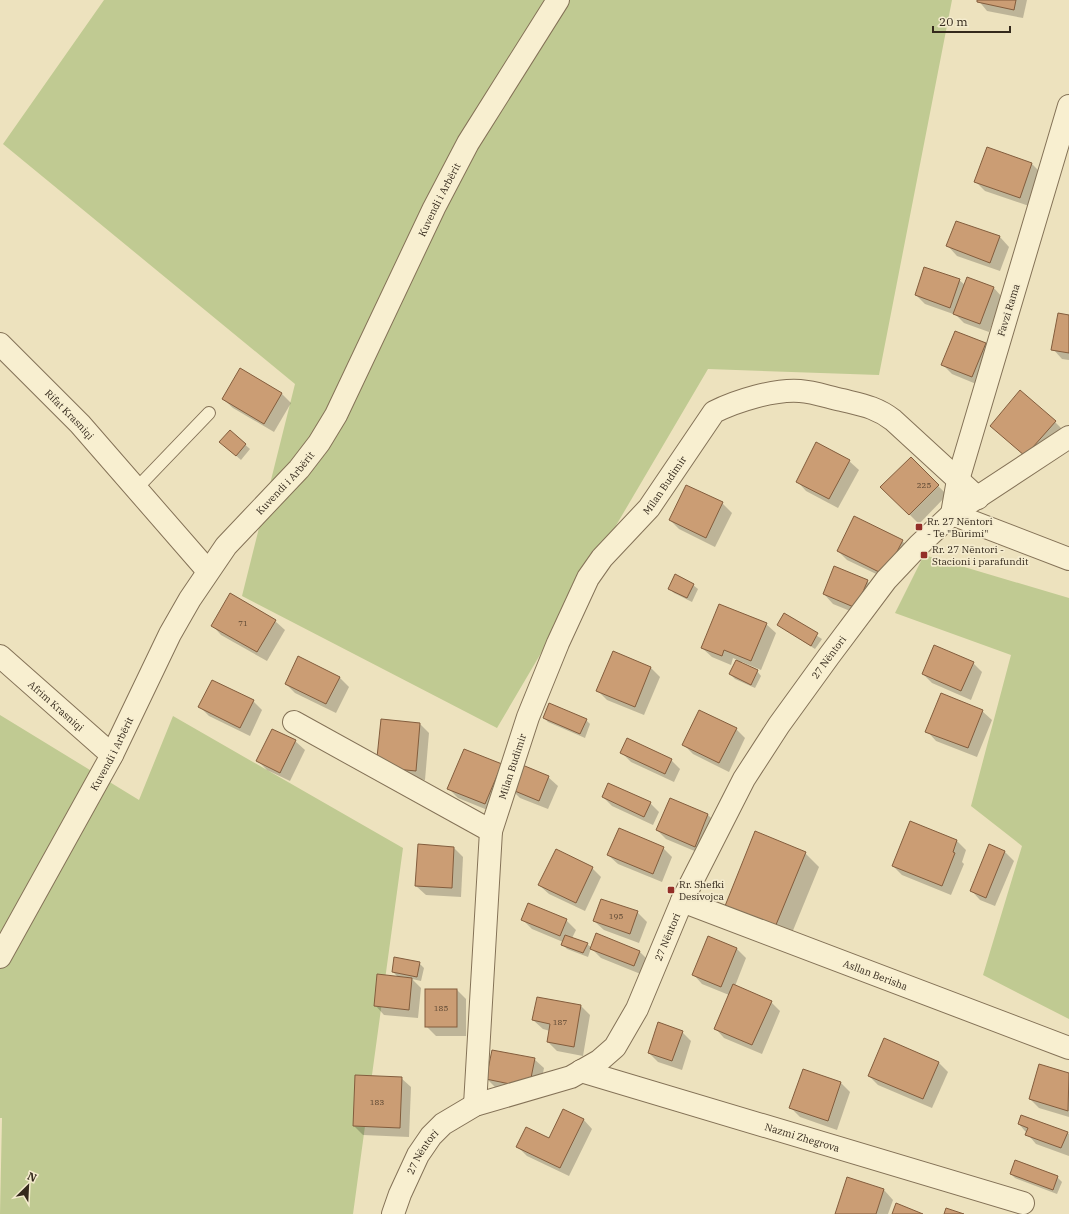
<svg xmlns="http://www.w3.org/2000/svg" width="1069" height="1214" viewBox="0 0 1069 1214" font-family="'IBM Plex Serif',serif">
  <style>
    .green { fill: #c0ca92 }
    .shadow { fill: #0003 }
    .building { fill: #cb9d74; stroke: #835d3d }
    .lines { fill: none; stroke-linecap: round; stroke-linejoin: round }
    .service-casing { stroke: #847257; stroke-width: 14 }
    .minor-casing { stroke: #847257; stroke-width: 24 }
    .tertiary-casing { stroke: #847257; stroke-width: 24 }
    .service { stroke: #f8efd0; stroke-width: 12 }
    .minor { stroke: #f8efd0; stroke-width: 22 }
    .tertiary { stroke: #f8efd0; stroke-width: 22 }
    .poi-dot { fill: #932e28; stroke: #f4ebcd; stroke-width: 1.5 }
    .labels { text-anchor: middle; stroke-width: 3.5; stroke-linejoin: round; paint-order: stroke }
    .number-label { font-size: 8px; fill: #5a4632 }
    .street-label { font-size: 10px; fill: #34291c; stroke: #f4ebcd }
    .poi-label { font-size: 10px; fill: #34291c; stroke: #f4ebcd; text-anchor: start }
  </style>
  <rect width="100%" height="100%" fill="#ede2be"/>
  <g class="green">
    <path d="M104,0H952L879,375L708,369L497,728L242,596L295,384L3,144Z"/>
    <path d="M924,555L1069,598V1019L983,975L1022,846L971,806L1011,655L895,613Z"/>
    <path d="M0,715L139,800L173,716L403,848L353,1214H0L2,1118H0Z"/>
  </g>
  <g class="shadow">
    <path d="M978,0H1027L1023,18L987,11Z"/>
    <path d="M987,148L1032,164L1041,173L1029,206L985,191L976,182Z"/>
    <path d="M957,222L1000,237L1009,247L1000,271L957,256L948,246Z"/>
    <path d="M959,280L965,285L993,287L1002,297L989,332L964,323L956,315L925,304L916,295Z"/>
    <path d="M1069,316V360L1062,359L1053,349Z"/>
    <path d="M985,344L995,354L981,386L952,374L942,364Z"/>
    <path d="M241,370L282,394L291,403L274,432L233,408L223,399Z"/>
    <path d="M1055,422L1064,431L1035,465L991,426Z"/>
    <path d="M230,431L250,449L241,460L225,446Z"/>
    <path d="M911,458L947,495L919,524L882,487Z"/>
    <path d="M849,461L859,470L838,508L806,491L797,481Z"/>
    <path d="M722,503L732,513L715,547L679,529L670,520Z"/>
    <path d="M902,541L911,550L895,583L847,560L838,551Z"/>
    <path d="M867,581L876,591L865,617L833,604L824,594Z"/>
    <path d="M693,585L698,589L692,602L674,593L669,588Z"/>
    <path d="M784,615L822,639L815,649L778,625Z"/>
    <path d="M275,621L285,630L267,661L221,635L212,625Z"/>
    <path d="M766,624L776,633L761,670L742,662L741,663L757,671L761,676L755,688L735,679L730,674L737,660L733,658L731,665L712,657L702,648Z"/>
    <path d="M613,652L651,668L660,677L644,715L607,700L598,691Z"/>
    <path d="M973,663L982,672L971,700L932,683L923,674Z"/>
    <path d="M339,677L349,687L336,713L295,693L286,684Z"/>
    <path d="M253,701L262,710L250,736L209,716L200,707Z"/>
    <path d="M982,711L992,720L977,757L936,741L927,731Z"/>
    <path d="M544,718L586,720L590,724L585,738L548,722Z"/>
    <path d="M420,724L429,733L425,780L386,776Z"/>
    <path d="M736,729L745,738L729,772L693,754L684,745Z"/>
    <path d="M295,741L305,750L290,781L267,770L258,761Z"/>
    <path d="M622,753L671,760L680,769L674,782L631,762Z"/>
    <path d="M501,765L495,813L458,798L449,789Z"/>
    <path d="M548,777L558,786L548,809L520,798L511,789Z"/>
    <path d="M603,797L650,803L659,812L653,825L612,806Z"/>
    <path d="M670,799L708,815L717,824L704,855L666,839L657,830Z"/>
    <path d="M910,822L957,841L966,850L962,862L964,864L951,895L902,875L893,866Z"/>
    <path d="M419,845L454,848L463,857L461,897L426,895L416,886Z"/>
    <path d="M663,848L672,857L662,882L618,864L608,855Z"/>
    <path d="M1005,852L1014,861L995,906L980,900L971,890Z"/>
    <path d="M805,853L819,867L785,950L736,930Z"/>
    <path d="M592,868L601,877L585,911L549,894L539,885Z"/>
    <path d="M637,912L647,922L639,943L604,930L594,921Z"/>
    <path d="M522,919L566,920L576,930L572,938L587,944L592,948L639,951L649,961L643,975L601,958L591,948L588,957L567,949L563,945V942L532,929Z"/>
    <path d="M708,937L737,949L746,958L735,986L771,1002L780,1011L762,1054L724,1038L715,1028L729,995L702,984L693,974Z"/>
    <path d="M419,963L424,968L421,981L412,979L421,988L418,1018L384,1015L375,1005L398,977L393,972Z"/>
    <path d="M457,990L466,999V1036H436L426,1026Z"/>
    <path d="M581,1006L590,1015L583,1056L557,1051L548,1042L550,1031L543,1029L533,1020Z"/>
    <path d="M682,1032L691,1041L682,1070L658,1062L649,1053Z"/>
    <path d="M534,1059L544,1068L538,1097L496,1088L487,1079Z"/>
    <path d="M939,1063L948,1072L932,1108L878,1085L869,1076Z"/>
    <path d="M1039,1065L1069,1074V1117L1039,1108L1030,1099Z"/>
    <path d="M401,1078L411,1087L409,1137L363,1135L354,1126Z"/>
    <path d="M840,1082L850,1092L837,1130L800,1117L791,1108Z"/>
    <path d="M583,1119L592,1129L569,1176L527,1156L518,1147L550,1139Z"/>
    <path d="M1019,1124L1067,1133L1069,1134V1156L1036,1144Z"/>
    <path d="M1011,1174L1057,1177L1062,1182L1057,1194L1015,1178Z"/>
    <path d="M884,1190L893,1200L888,1214H836Z"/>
  </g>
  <g class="building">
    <path d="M977,0H1016L1014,10L977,2Z"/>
    <path d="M987,147L1032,163L1020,198L974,182Z"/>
    <path d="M956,221L1000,236L990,263L946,246Z"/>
    <path d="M924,267L960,279L950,308L915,295Z"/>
    <path d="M967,277L994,287L980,324L953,314Z"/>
    <path d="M1058,313L1069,315V353L1051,350Z"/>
    <path d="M955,331L986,343L972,377L941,365Z"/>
    <path d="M240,368L282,393L264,424L222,399Z"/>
    <path d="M1020,390L1056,421L1025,456L990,426Z"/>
    <path d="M230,430L246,444L236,456L219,442Z"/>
    <path d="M816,442L850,460L829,499L796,482Z"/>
    <path d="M911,457L939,485L909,515L880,487Z"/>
    <path d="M686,485L723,502L706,538L669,520Z"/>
    <path d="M854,516L903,540L885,575L837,551Z"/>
    <path d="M834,566L868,580L856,608L823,594Z"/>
    <path d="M675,574L694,584L687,598L668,589Z"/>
    <path d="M230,593L276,620L257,652L211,626Z"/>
    <path d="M719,604L767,623L751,661L724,650L722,656L701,648Z"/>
    <path d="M784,613L818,633L811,646L777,625Z"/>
    <path d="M934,645L974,662L961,691L922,674Z"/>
    <path d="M613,651L651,667L635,707L596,691Z"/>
    <path d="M298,656L340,677L326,704L285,684Z"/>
    <path d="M736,660L758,670L751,685L729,674Z"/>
    <path d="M212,680L254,700L240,728L198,707Z"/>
    <path d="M941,693L983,710L968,748L925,732Z"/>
    <path d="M549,703L587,719L580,734L543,718Z"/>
    <path d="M699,710L737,728L719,763L682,745Z"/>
    <path d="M381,719L420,723L416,771L376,767Z"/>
    <path d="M272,729L296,740L280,773L256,761Z"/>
    <path d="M627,738L672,759L665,774L620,753Z"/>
    <path d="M464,749L502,764L485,804L447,789Z"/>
    <path d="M520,764L549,776L539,801L510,789Z"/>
    <path d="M608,783L651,802L644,817L602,797Z"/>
    <path d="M670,798L708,814L695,847L656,830Z"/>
    <path d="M910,821L957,840L953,852L955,853L942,886L892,866Z"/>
    <path d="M619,828L664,847L653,874L607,855Z"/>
    <path d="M755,831L806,852L771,937L721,916Z"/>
    <path d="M418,844L454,847L452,888L415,886Z"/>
    <path d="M989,844L1005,851L986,898L970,891Z"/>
    <path d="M556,849L593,867L576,903L538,885Z"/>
    <path d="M601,899L638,911L630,934L593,921Z"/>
    <path d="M528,903L567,919L560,936L521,920Z"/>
    <path d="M596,933L640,951L634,966L590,949Z"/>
    <path d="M565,935L588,943L583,953L561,945Z"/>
    <path d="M708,936L737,948L721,987L692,975Z"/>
    <path d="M394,957L420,962L417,977L392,972Z"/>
    <path d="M377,974L412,978L409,1010L374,1006Z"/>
    <path d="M733,984L772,1001L752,1045L714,1029Z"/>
    <rect x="425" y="989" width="32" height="38"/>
    <path d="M537,997L581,1005L574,1047L547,1042L550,1024L532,1020Z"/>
    <path d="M658,1022L683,1031L672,1061L648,1053Z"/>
    <path d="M884,1038L939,1062L923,1099L868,1076Z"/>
    <path d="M492,1050L535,1058L529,1088L486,1079Z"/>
    <path d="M1039,1064L1069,1073L1068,1111L1029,1099Z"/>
    <path d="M803,1069L841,1082L828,1121L789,1108Z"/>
    <path d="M355,1075L402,1077L400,1128L353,1126Z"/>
    <path d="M563,1109L584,1119L560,1168L516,1147L526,1127L549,1138Z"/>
    <path d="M1021,1115L1068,1132L1061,1148L1025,1135L1028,1128L1018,1124Z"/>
    <path d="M1015,1160L1058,1176L1053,1190L1010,1174Z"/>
    <path d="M847,1177L884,1189L876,1214H835Z"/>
    <path d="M896,1203L923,1214H892Z"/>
    <path d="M946,1208L964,1214H944Z"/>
  </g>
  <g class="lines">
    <defs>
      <path id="service" d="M136,489L209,413"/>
      <g id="minor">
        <path d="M1069,106L958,480L952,514L1069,559"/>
        <path id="s1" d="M0,344L80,424L208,571"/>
        <path id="s2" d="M0,656L112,755"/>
        <path d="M294,722L491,831L475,1105"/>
        <path id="s3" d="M491,831L528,717L558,643L588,578L602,558L649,508L714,412C736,401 774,389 800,391C814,392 828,397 842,400C862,405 876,407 893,420L978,498"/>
        <path id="s4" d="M682,901L1069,1048"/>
        <path id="s5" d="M0,957L112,755L170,634L190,599L226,546L299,469L319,443L336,415L434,208L468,143L558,0"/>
        <path id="s6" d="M581,1071L1023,1203"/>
      </g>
      <g id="tertiary">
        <path id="s7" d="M393,1214L400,1194L418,1155L431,1136L443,1124L475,1105L571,1077L599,1061L615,1047L637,1009L682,901L744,779L779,725L829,656L886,580L919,545L952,514L1069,437"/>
      </g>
    </defs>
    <use href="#service" class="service-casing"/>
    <use href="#minor" class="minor-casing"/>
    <use href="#tertiary" class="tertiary-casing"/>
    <use href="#service" class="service"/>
    <use href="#minor" class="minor"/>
    <use href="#tertiary" class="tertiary"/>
  </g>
  <g class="poi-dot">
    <rect x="915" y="523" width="8" height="8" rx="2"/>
    <rect x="920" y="551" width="8" height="8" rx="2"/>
    <rect x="667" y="886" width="8" height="8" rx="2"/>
  </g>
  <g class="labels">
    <g class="number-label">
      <text x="924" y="488">225</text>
      <text x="243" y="626">71</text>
      <text x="616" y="919">195</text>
      <text x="441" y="1011">185</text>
      <text x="560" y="1025">187</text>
      <text x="377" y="1105">183</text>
    </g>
    <g class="street-label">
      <text dy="4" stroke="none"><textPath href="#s5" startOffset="880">Kuvendi i Arbërit</textPath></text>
      <text transform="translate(1008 310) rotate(-73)" y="4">Favzi Rama</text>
      <text dy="4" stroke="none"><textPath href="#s1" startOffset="99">Rifat Krasniqi</textPath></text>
      <text dy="4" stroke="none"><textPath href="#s5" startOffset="556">Kuvendi i Arbërit</textPath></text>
      <text dy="4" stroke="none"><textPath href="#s3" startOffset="392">Milan Budimir</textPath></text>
      <text dy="4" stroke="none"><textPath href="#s7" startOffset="741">27 Nëntori</textPath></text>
      <text dy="4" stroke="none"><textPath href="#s2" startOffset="75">Afrim Krasniqi</textPath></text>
      <text dy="4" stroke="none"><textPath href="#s5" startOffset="232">Kuvendi i Arbërit</textPath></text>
      <text dy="4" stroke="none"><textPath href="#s3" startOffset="68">Milan Budimir</textPath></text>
      <text dy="4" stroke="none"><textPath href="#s7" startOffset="417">27 Nëntori</textPath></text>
      <text dy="4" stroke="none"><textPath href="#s4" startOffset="207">Asllan Berisha</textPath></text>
      <text dy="4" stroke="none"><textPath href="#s6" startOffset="231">Nazmi Zhegrova</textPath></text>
      <text dy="4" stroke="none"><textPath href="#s7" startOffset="69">27 Nëntori</textPath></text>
    </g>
    <g class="poi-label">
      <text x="927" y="525">Rr. 27 Nëntori<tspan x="927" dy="12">- Te "Burimi"</tspan></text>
      <text x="932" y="553">Rr. 27 Nëntori -<tspan x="932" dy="12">Stacioni i parafundit</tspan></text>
      <text x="679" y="888">Rr. Shefki<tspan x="679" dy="12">Desivojca</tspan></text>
    </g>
  </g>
  <g transform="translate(28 1186) rotate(24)" stroke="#f4ebcd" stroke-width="3" paint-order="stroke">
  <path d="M0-3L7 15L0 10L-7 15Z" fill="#34291c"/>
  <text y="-6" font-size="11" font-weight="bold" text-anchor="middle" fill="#34291c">N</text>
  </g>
  <path d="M933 26v6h77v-6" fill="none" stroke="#34291c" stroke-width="2"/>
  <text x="939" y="26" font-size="12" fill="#34291c" stroke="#f4ebcd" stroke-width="3" paint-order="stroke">20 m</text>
</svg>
